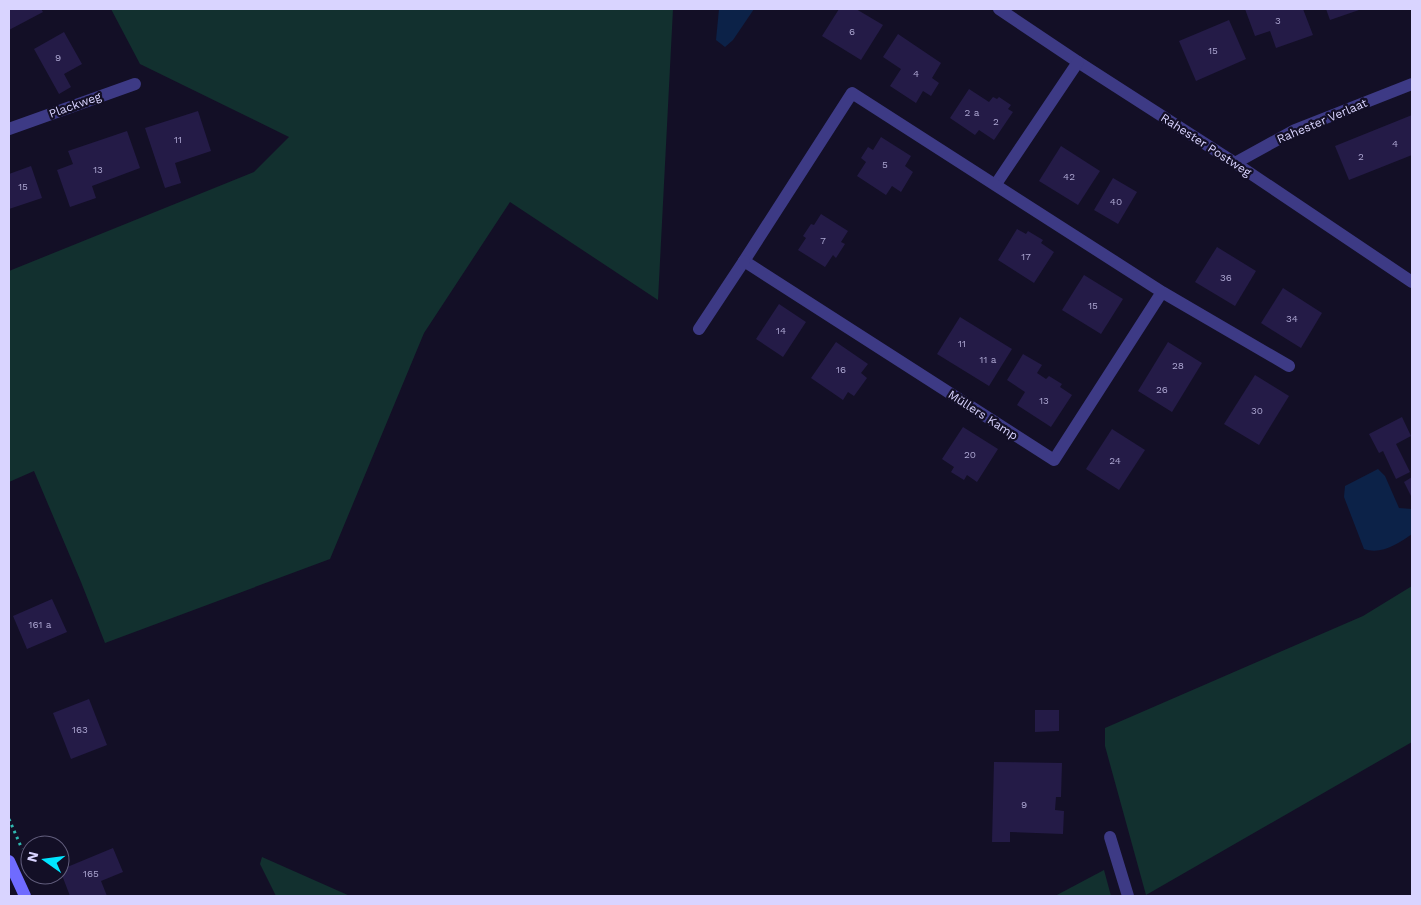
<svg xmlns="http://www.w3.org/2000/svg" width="1421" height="905" viewBox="0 0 1421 905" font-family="'Work Sans',sans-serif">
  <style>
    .green { fill: #12302f }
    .water { fill: #0c2248 }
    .building { fill: #241b47 }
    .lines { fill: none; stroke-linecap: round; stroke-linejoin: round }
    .path { stroke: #2fb8b0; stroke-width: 3; stroke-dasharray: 2.5 4; stroke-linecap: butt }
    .street { stroke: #3d3a85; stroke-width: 12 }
    .secondary { stroke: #6f6bff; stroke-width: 12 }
    .labels { text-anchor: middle; stroke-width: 4.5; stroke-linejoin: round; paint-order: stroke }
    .number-label { font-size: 10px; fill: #aca6d1 }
    .street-label { font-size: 12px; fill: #d9d4ff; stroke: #130f26 }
  </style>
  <rect width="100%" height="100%" fill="#130f26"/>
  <g class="green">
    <path d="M111,9H673L658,300L510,202L424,333L330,559L105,643L81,582L34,471L9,482V271L254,172L289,137L140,64Z"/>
    <path d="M1412,586V742L1146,895L1105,746V728L1363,616Z"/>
    <path d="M262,857L350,896H276L260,864Z"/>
    <path d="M1104,870L1111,896H1055Z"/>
  </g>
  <g class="water">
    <path d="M719,9H754L733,40L725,47L716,40Z"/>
    <path d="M1378,469L1385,476L1399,508L1412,509V534C1398,544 1381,555 1364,549L1344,497L1345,486Z"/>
  </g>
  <g class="building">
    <path d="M9,9H41L43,12L9,30Z"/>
    <path d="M839,9H856L883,25L861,60L822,36Z"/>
    <path d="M1245,9H1303L1313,35L1276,48L1270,31L1255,36Z"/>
    <path d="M1326,9H1359V10L1330,20Z"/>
    <path d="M1229,20L1246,59L1196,81L1179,41Z"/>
    <path d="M64,32L82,64L64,74L71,87L59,94L34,49Z"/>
    <path d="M898,34L941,63L932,78L939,83L931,96L923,91L916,103L890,86L901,69L883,57Z"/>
    <path d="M969,89L989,102L993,97L997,99L999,97L1011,105L1008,109L1013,112L994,140L979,130L975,135L950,118Z"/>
    <path d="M198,111L211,151L175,163L181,183L165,188L145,128Z"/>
    <path d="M1412,115V155L1349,180L1335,146Z"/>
    <path d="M127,131L140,168L92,186L96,198L70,207L57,170L73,164L68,151Z"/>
    <path d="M881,137L911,156L905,166L913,172L901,192L892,186L886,195L857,176L866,162L861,158L868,147L873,150Z"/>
    <path d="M1061,146L1100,171L1078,205L1039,181Z"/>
    <path d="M31,166L42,198L9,209V174Z"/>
    <path d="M1113,178L1137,192L1118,224L1094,210Z"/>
    <path d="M821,214L848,231L841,242L845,244L836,258L833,255L825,267L798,250L806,238L803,236L811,224L814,225Z"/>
    <path d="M1017,229L1026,234L1028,231L1043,240L1041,243L1054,252L1034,283L998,260Z"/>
    <path d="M1217,247L1256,271L1235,306L1195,282Z"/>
    <path d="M1084,275L1123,299L1101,334L1062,310Z"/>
    <path d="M1283,288L1322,313L1301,348L1261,323Z"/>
    <path d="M779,304L806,322L783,357L756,339Z"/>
    <path d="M960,317L1012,349L989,386L937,354Z"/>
    <path d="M836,342L868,364L861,373L867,378L854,396L848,392L843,400L811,378Z"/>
    <path d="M1168,342L1202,363L1172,412L1138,391Z"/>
    <path d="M1023,354L1042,365L1037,373L1046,379L1049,376L1062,384L1060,387L1072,395L1051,427L1017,405L1025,392L1007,380Z"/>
    <path d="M1255,375L1289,396L1259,445L1224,424Z"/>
    <path d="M1402,417L1411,436L1396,444L1410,472L1396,479L1383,451L1379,453L1369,434Z"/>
    <path d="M963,427L998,449L977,482L967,475L964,480L951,472L954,467L942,459Z"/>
    <path d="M1112,429L1145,450L1119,490L1086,469Z"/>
    <path d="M1412,477V498L1404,482Z"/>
    <path d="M52,599L67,632L27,649L13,616Z"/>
    <path d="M89,699L107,745L71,759L53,713Z"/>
    <path d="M1035,710H1059V731L1035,732Z"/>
    <path d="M994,762L1062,763L1061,797H1056L1055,810L1064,811L1063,834L1010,832V842H992Z"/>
    <path d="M113,848L123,872L101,881L107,896H70L60,870Z"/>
  </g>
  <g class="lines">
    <path class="path" d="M9,819L22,849"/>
    <g class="street">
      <path d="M999,9L1078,62L1235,163L1412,282"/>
      <path d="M9,129L135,84"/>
      <path d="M1235,163L1295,130L1412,84"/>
      <path d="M996,184L1078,62"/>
      <path d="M1162,292L1054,460L744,261L852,93L1162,292L1289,366"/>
      <path d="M699,329L744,261"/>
      <path d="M1110,837L1128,896"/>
    </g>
    <path class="secondary" d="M9,861L25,896"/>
  </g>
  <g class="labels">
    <g class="number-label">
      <text x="1278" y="24">3</text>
      <text x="852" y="35">6</text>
      <text x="1213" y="54">15</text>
      <text x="58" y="61">9</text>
      <text x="916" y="77">4</text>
      <text x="972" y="116">2 a</text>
      <text x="996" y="125">2</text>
      <text x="178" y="143">11</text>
      <text x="1395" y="147">4</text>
      <text x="1361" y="160">2</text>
      <text x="885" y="168">5</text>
      <text x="98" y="173">13</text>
      <text x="1069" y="180">42</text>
      <text x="23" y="190">15</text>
      <text x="1116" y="205">40</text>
      <text x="823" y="244">7</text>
      <text x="1026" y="260">17</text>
      <text x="1226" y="281">36</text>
      <text x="1093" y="309">15</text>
      <text x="1292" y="322">34</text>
      <text x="781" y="334">14</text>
      <text x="962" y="347">11</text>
      <text x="988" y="363">11 a</text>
      <text x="1178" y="369">28</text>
      <text x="841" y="373">16</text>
      <text x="1162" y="393">26</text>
      <text x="1044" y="404">13</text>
      <text x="1257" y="414">30</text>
      <text x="970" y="458">20</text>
      <text x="1115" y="464">24</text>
      <text x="40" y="628">161 a</text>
      <text x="80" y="733">163</text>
      <text x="1024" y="808">9</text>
      <text x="91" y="877">165</text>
    </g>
    <g class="street-label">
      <text transform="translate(75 105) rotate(-20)" y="4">Plackweg</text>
      <text transform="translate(1322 121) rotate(-23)" y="4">Rahester Verlaat</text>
      <text transform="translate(1206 145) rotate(33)" y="4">Rahester Postweg</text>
      <text transform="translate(983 415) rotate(33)" y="4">Müllers Kamp</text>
    </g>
  </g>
  <rect width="1421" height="905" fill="none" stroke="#d9d4ff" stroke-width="20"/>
  <g transform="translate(45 860) rotate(284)"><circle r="24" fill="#130f26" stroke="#625e7d"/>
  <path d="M0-4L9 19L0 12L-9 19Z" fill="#00e5ff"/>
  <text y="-8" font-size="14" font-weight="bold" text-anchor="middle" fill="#d9d4ff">N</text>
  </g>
</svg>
